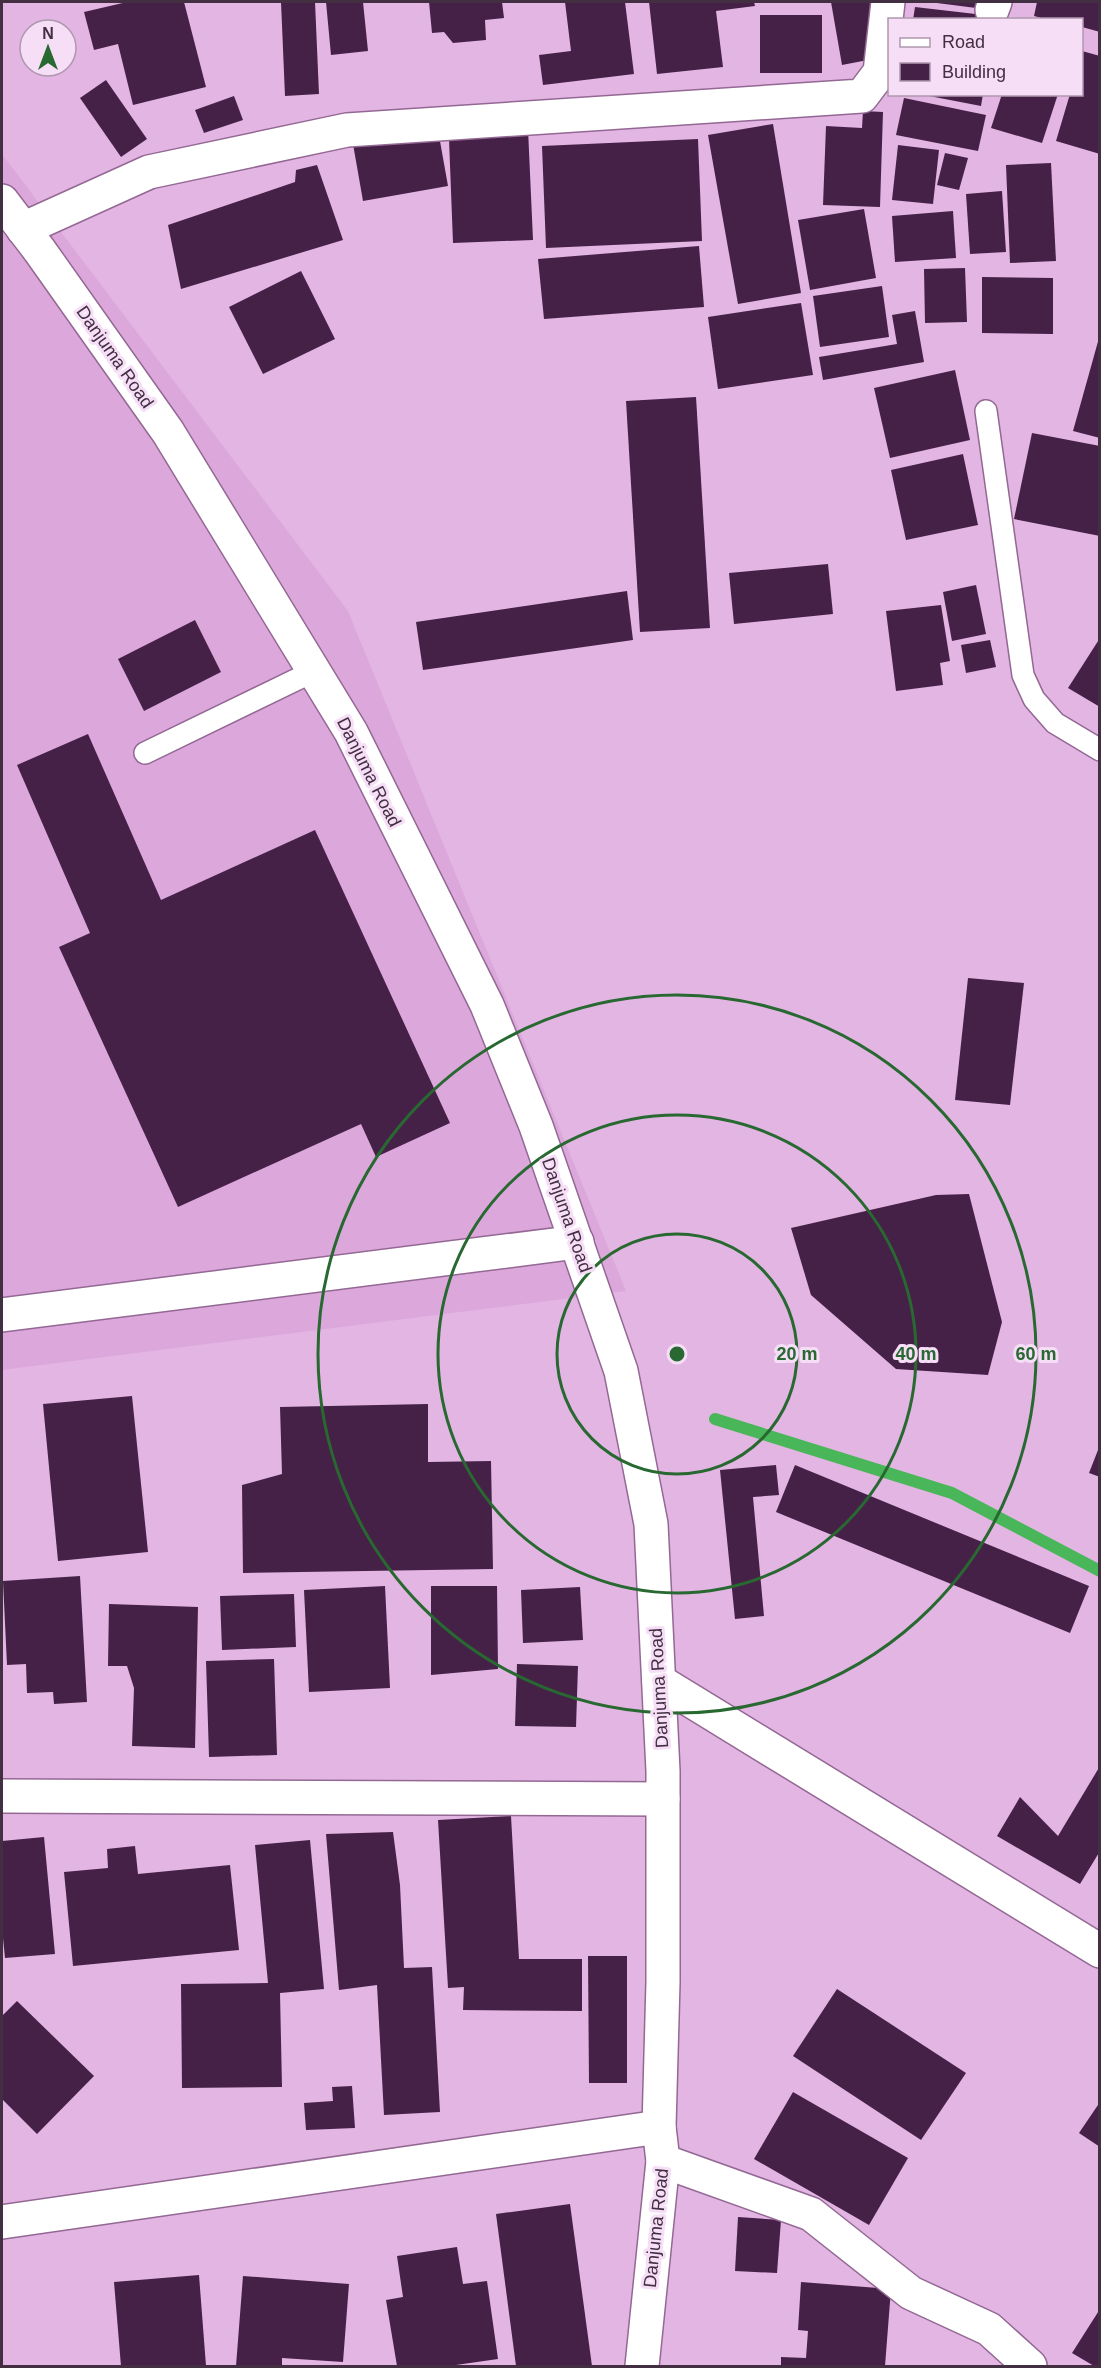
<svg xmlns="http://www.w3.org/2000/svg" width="1101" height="2368" viewBox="0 0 1101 2368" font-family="Arial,sans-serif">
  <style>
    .built { fill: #dca8dc }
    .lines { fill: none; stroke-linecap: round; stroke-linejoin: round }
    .stream { stroke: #4ab65a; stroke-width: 12 }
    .building { fill: #462147 }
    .service-casing { stroke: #936893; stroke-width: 24 }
    .minor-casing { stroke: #936893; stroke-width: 36 }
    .service { stroke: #fff; stroke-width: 21 }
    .minor { stroke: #fff; stroke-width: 33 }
    .ring { fill: none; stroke: #286831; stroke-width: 3 }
    .labels { text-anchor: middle; stroke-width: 6; stroke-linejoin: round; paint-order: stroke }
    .street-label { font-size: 18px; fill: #422f42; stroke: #f6def6 }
    .centre { fill: #286831; stroke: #f6def6; stroke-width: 3 }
    .ring-label { font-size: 18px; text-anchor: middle; font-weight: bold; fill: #286831; stroke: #f6def6; stroke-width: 6; stroke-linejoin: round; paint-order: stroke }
  </style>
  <rect width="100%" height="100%" fill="#e3b5e3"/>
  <path class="built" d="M2,154L348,611L626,1291L2,1370Z"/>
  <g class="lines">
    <path class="stream" d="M715,1419L952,1493L1100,1571"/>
  </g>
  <g class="building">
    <path d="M127,2H184L206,87L133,105L118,44L94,50L84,12Z"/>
    <path d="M281,2H315L319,94L285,96Z"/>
    <path d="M326,2H363L368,51L331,55Z"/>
    <path d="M429,2H502L504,18L485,20L486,40L453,43L444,32L432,33Z"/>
    <path d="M565,2H625L634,74L543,85L539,55L571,51Z"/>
    <path d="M649,2H754L755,6L716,11L723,67L657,74Z"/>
    <path d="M831,2H876L873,59L842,65Z"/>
    <path d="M929,2H993L992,10Z"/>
    <path d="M1037,2H1100V32L1082,27V20H1049L1034,16Z"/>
    <path d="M915,7L1010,18L1009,20H913Z"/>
    <rect x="760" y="15" width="62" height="58"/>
    <path d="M1082,51L1100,56V154L1056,141L1070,94H1082Z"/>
    <path d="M106,80L147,139L121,157L80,98Z"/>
    <path d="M919,94H983L981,106Z"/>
    <path d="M1002,94H1058L1042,143L991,128Z"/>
    <path d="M234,96L243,120L204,133L195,110Z"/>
    <path d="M904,98L986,115L978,151L896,135Z"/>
    <path d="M863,111L883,112L880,207L823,205L826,126L862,128Z"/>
    <path d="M773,124L801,293L738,304L708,135Z"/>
    <path d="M528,129L533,240L453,243L449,139L480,138L495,130Z"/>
    <path d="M438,130L448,186L363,201L353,144Z"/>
    <path d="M698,139L702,241L546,248L542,146Z"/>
    <path d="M898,145L939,150L933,204L892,200Z"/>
    <path d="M945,153L968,158L959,190L937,185Z"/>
    <path d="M1051,163L1056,261L1010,263L1006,165Z"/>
    <path d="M317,165L343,240L181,289L168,225L295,182L296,170Z"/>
    <path d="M1002,191L1006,252L970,254L966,194Z"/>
    <path d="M864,209L876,278L810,290L798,220Z"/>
    <path d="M953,211L956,258L895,262L892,216Z"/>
    <path d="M699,246L704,307L544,319L538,259Z"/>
    <path d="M965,268L967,322L925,323L924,269Z"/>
    <path d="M301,271L335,339L263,374L229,307Z"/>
    <path d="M982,277L1053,278V334L982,333Z"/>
    <path d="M882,286L889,337L820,347L813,296Z"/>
    <path d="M801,303L813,375L718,389L708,317Z"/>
    <path d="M915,311L924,362L823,380L819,357L897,344L892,315Z"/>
    <path d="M1099,338H1100V438L1073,431Z"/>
    <path d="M955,370L970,440L890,458L874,388Z"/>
    <path d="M696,397L710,628L640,632L626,401Z"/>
    <path d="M1032,433L1100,446V536L1014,519Z"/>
    <path d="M963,454L978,525L906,540L891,470Z"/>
    <path d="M828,564L833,614L734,624L729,573Z"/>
    <path d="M976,585L986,634L952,641L943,592Z"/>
    <path d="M627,591L633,640L423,670L416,622Z"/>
    <path d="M941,605L950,661L940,663L943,685L896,691L886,611Z"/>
    <path d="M195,620L221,672L144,711L118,659Z"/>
    <path d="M1100,638V707L1068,688Z"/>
    <path d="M990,640L996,667L966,673L961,645Z"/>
    <path d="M88,734L161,900L315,830L450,1123L376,1157L361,1124L178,1207L59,947L90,933L17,765Z"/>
    <path d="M968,978L1024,983L1010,1105L955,1100Z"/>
    <path d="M969,1194L1002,1322L988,1375L896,1369L811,1295L791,1228L936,1195Z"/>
    <path d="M132,1396L148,1552L58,1561L43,1404Z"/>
    <path d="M428,1404V1462L491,1461L493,1569L243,1573L242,1485L282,1474L280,1407Z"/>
    <path d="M1100,1445V1477L1089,1473Z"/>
    <path d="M776,1465L779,1495L753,1497L764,1616L735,1619L720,1470Z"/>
    <path d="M795,1465L1089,1586L1070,1633L776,1512Z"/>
    <path d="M80,1576L87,1702L54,1704L53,1692L27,1693L26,1664L7,1665L3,1581Z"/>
    <path d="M385,1586L390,1688L309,1692L304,1590Z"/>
    <path d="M431,1586H497L498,1669L431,1675Z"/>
    <path d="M580,1587L583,1640L523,1643L521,1590Z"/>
    <path d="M294,1594L296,1647L222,1650L220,1596Z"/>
    <path d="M109,1604L198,1607L195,1748L132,1746L134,1688L127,1666H108Z"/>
    <path d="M274,1659L277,1755L209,1757L206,1661Z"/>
    <path d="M517,1664L578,1666L576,1727L515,1726Z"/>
    <path d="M1100,1766V1851L1080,1884L997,1836L1020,1797L1058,1836Z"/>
    <path d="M511,1816L519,1959H582V2011L463,2010L464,1987L448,1988L438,1820Z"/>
    <path d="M393,1832L400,1885L404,1968L432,1967L440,2112L384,2115L377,1985L339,1990L326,1834Z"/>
    <path d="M44,1837L55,1954L5,1958L2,1928V1841Z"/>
    <path d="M310,1840L324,1989L280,1993L282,2087L182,2088L181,1984L268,1983L255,1845Z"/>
    <path d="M135,1846L138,1874L230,1865L239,1950L73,1966L64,1872L108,1868L107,1849Z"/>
    <path d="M588,1956H627V2083H589Z"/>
    <path d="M837,1989L966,2073L921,2140L793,2056Z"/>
    <path d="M17,2001L94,2076L37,2134L2,2099V2016Z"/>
    <path d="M352,2086L355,2128L306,2130L304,2103L333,2101L332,2087Z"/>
    <path d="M793,2092L908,2158L869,2225L754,2159Z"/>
    <path d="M1100,2102V2147L1079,2133Z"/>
    <path d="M570,2204L592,2366H516L496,2214Z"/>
    <path d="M738,2217L781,2220L777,2273L735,2271Z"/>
    <path d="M457,2247L463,2284L487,2281L498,2359L449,2366H397L386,2300L403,2297L397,2256Z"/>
    <path d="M199,2275L206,2366H121L114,2282Z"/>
    <path d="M243,2276L349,2284L343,2362L282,2358V2366H236Z"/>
    <path d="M801,2282L891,2289L885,2366H781V2357L806,2358L808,2331L798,2330Z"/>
    <path d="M1100,2309V2366H1094L1072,2353Z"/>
  </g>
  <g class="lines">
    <defs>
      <g id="service">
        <path d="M986,411L1023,675L1034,699L1055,723L1100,750"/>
        <path d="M145,753L314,671"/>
      </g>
      <g id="minor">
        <path d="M992,10L995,2"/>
        <path d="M2,201L40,251L168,432L351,732L487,1005L536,1126L621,1371L651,1524L663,1771V1982L659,2127L663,2161L642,2366"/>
        <path d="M23,229L149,172L347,130L862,96L880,72L888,2"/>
        <path d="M2,1315L577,1242"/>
        <path d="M659,1681L1100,1951"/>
        <path d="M2,1796L663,1799"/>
        <path d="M663,2161L811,2214L911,2293L989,2329L1030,2366"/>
        <path d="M2,2222L659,2127"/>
      </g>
    </defs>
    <use href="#service" class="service-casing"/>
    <use href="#minor" class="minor-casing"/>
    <use href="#service" class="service"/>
    <use href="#minor" class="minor"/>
  </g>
  <g class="ring">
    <circle cx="677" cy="1354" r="120"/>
    <circle cx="677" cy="1354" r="239"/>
    <circle cx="677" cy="1354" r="359"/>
  </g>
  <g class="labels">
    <g class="street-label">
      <text transform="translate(115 357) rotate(55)" y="6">Danjuma Road</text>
      <text transform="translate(369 772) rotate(63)" y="6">Danjuma Road</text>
      <text transform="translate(567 1215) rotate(71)" y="6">Danjuma Road</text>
      <text transform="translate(659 1688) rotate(-93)" y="6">Danjuma Road</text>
      <text transform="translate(656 2228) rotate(-84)" y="6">Danjuma Road</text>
    </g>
  </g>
  <circle cx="677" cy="1354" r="9" class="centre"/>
  <g class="ring-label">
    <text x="797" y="1360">20 m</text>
    <text x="916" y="1360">40 m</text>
    <text x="1036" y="1360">60 m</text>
  </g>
  <rect width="1101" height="2368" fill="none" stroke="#422f42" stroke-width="6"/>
  <rect x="888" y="18" width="195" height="78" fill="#f6def6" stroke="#ae98ae" stroke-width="1.5"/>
  <rect x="900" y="38" width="30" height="9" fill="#ffffff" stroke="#ae98ae" stroke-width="1.5"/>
  <text x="942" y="48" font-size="18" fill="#422f42">Road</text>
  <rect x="900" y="63" width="30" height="18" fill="#462147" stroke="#ae98ae" stroke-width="1.5"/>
  <text x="942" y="78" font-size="18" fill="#422f42">Building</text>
  <g transform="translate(48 48)"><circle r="28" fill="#f6def6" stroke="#ae98ae" stroke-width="1.5"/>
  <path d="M0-4.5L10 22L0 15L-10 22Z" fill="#286831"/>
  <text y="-9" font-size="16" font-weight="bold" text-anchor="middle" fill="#422f42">N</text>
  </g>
</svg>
